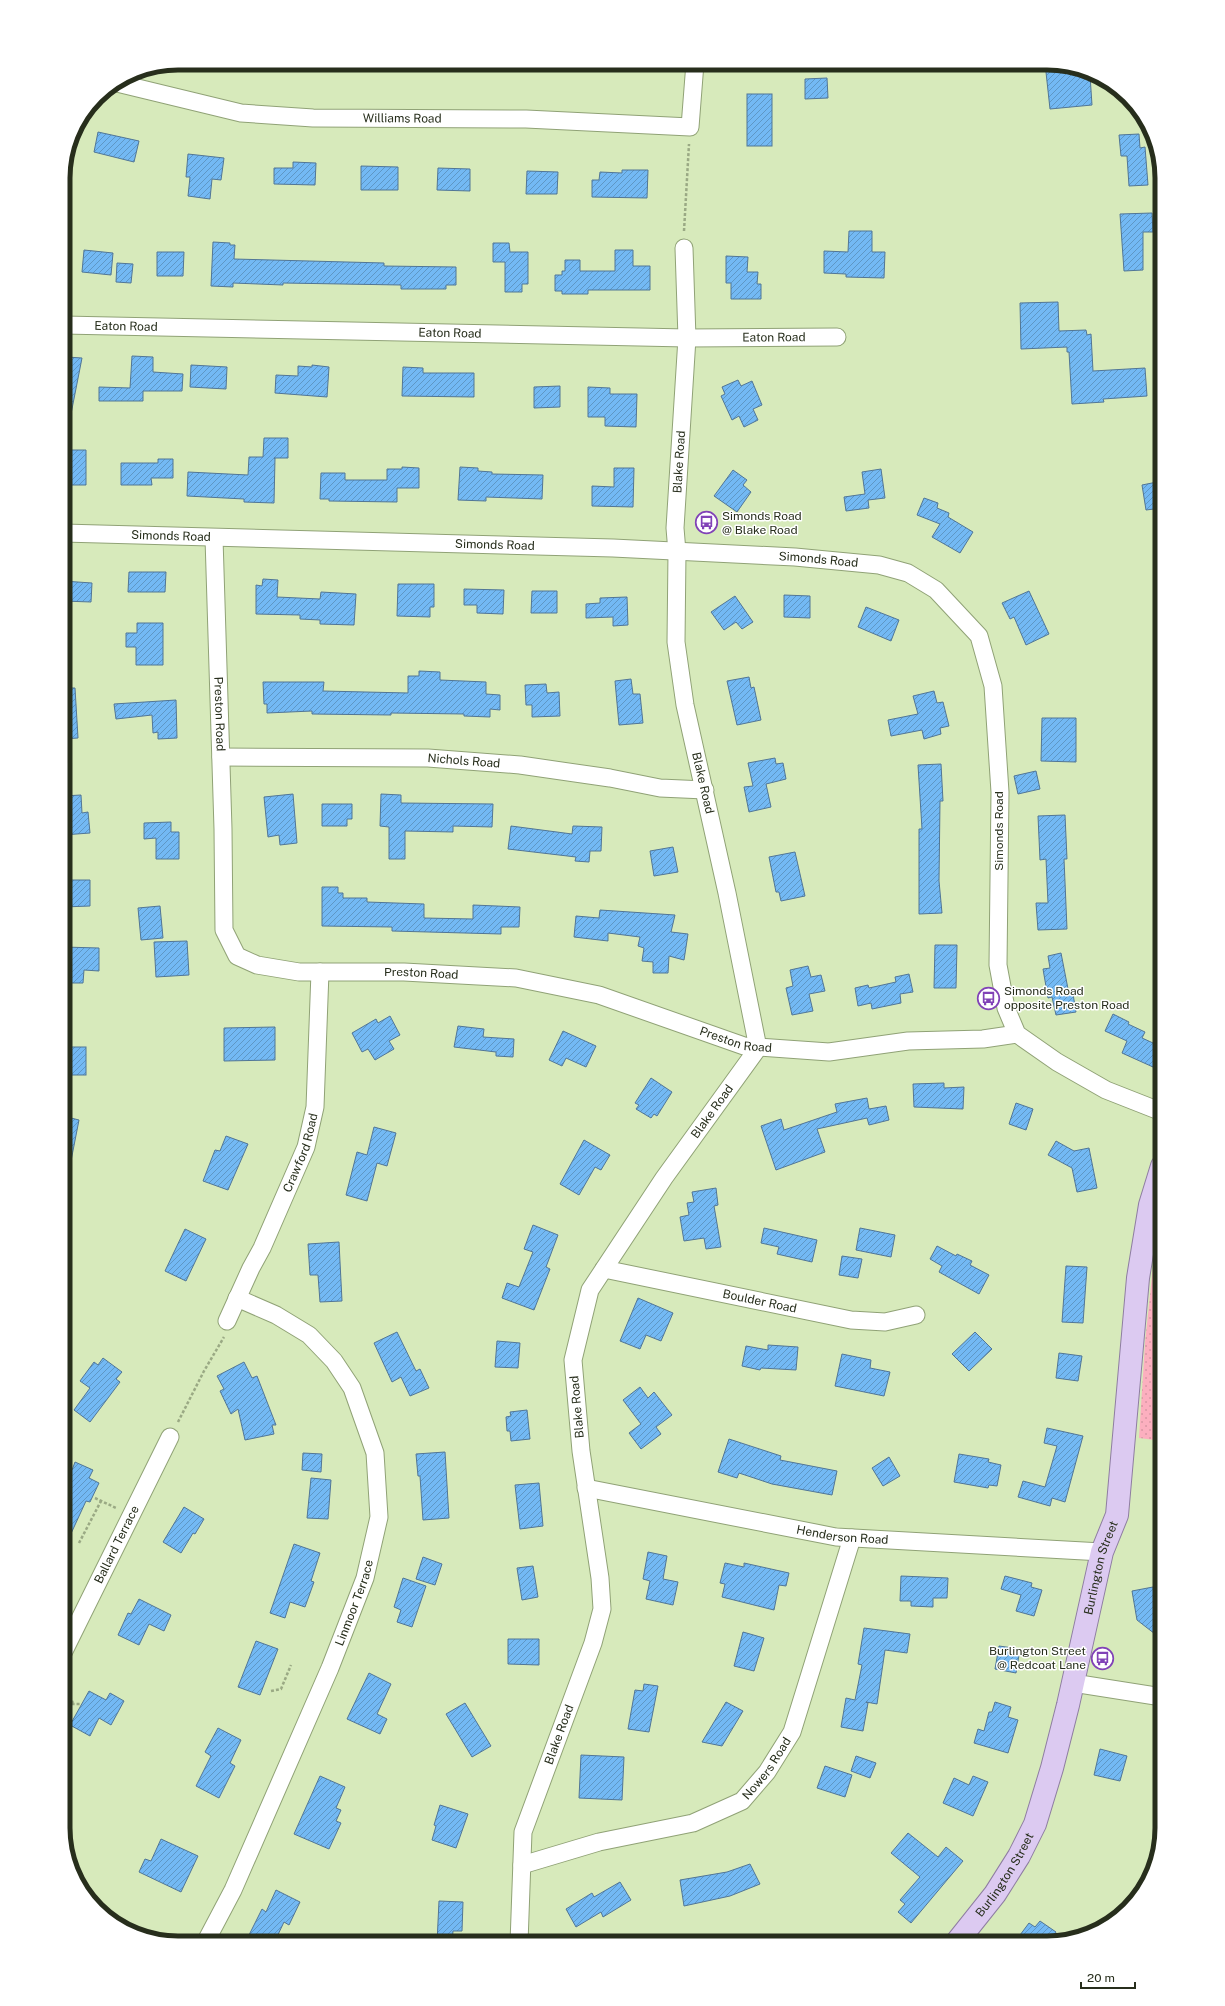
<svg xmlns="http://www.w3.org/2000/svg" width="1225" height="2006" viewBox="0 0 1225 2006" font-family="'Public Sans',sans-serif">
  <style>
    .park { fill: url(#park-dots) }
    .building { fill: url(#building-hatch); stroke: #517696 }
    .lines { fill: none; stroke-linecap: round; stroke-linejoin: round }
    .minor-casing { stroke: #90a276; stroke-width: 19 }
    .major-casing { stroke: #8e7da1; stroke-width: 24 }
    .path { stroke: #9aa984; stroke-width: 2.5; stroke-dasharray: 3 2; stroke-linecap: butt }
    .minor { stroke: #fff; stroke-width: 17 }
    .major { stroke: #dccaf1; stroke-width: 22 }
    .labels { text-anchor: middle; stroke-width: 3; stroke-linejoin: round; paint-order: stroke }
    .street-label { font-size: 12px; fill: #272e1c; stroke: #fff }
    .poi-label { font-size: 12px; fill: #272e1c; stroke: #fff; text-anchor: start }
    .rim { fill: none; stroke: #272e1c; stroke-width: 5 }
  </style>
  <defs>
    <pattern id="park-dots" width="8" height="8" patternUnits="userSpaceOnUse"><rect width="8" height="8" fill="#fcafbf"/><path d="M2 2h.1M6 6h.1" fill="none" stroke="#d897a4" stroke-width="1.8" stroke-linecap="round"/></pattern>
    <pattern id="building-hatch" width="6" height="6" patternUnits="userSpaceOnUse"><rect width="6" height="6" fill="#73b9f4"/><path d="M-1 1l2-2M0 6l6-6M5 7l2-2" fill="none" stroke="#5e97c5"/></pattern>
  </defs>
  <rect width="100%" height="100%" fill="#d7eabb"/>
  <path class="park" d="M1162,1223V1441L1139,1438L1145,1343L1155,1248Z"/>
  <g class="building">
    <path d="M1045,63H1054L1090,75L1092,105L1050,109Z"/>
    <path d="M827,78L828,98L805,99V79Z"/>
    <rect x="747" y="94" width="25" height="52"/>
    <path d="M98,132L139,141L134,162L94,152Z"/>
    <path d="M1139,134L1140,148L1145,147L1148,185L1129,186L1127,156H1121L1119,135Z"/>
    <path d="M188,154L224,158L221,180L212,179L210,199L188,196L190,177H186Z"/>
    <path d="M293,162L316,163L315,185L274,184V168H293Z"/>
    <path d="M361,166L398,167V190H361Z"/>
    <path d="M438,168L470,169V191L437,190Z"/>
    <path d="M622,170H648L647,198L592,197V180H599L600,172L622,173Z"/>
    <path d="M527,171L558,172L557,194H526Z"/>
    <path d="M1152,213L1153,232H1143V270L1124,271L1120,214Z"/>
    <path d="M849,231H872V252H885L884,278L846,277V274L824,273V251L848,252Z"/>
    <path d="M213,242L230,243V245H235L234,259L384,263V266L456,267V285H446V289H401V285L283,283V285L233,283V287L211,286Z"/>
    <path d="M493,243H509L510,252H528V284H522V292H505V262H493Z"/>
    <path d="M84,250L113,253L111,275L82,272Z"/>
    <path d="M615,250H633V266H650V290H588V294H562V291H555V275H562V271H565V260H580V271H615Z"/>
    <path d="M157,252H184L183,276H157Z"/>
    <path d="M726,256L748,257L747,272H758L757,284H761V299H731V283H726Z"/>
    <path d="M117,263L133,264L131,283L116,282Z"/>
    <path d="M1058,302L1059,331L1086,330L1087,335L1091,334L1093,371L1145,368L1147,396L1103,399L1104,402L1072,404L1069,352H1067V347L1021,349L1020,303Z"/>
    <path d="M132,356L153,357V372L183,374L182,391H143V401H99V387L130,388Z"/>
    <path d="M67,357L82,358L70,419H63V363L66,364Z"/>
    <path d="M191,365L227,367L226,389L190,387Z"/>
    <path d="M312,365L329,367L327,397L275,393L276,375L298,376V366L312,367Z"/>
    <path d="M403,367L423,368V373H474V397L402,396Z"/>
    <path d="M738,380L741,386L752,381L762,405L753,409L758,420L744,427L739,416L732,420L721,396L725,394L722,387Z"/>
    <path d="M560,386V407L534,408V387Z"/>
    <path d="M588,387L610,388V394H637L636,427L605,426V417H588Z"/>
    <path d="M264,438H288V458H274H275L274,503L244,502V499L187,496L188,472L248,475L249,457H263Z"/>
    <path d="M63,450H86V485H71V471H63Z"/>
    <path d="M158,459H173V478H151L152,485H121V463H158Z"/>
    <path d="M402,467L419,468V488H397V502L329,501V499H320L321,473H345V480H387V469H402Z"/>
    <path d="M460,467L478,468V471L492,472V474L543,475L542,499L486,497V501L458,500Z"/>
    <path d="M614,468H634L633,507L592,506V486L614,487Z"/>
    <path d="M881,469L885,498L868,500L869,508L846,511L844,497L865,494L862,472Z"/>
    <path d="M733,470L747,480L743,485L751,492L737,512L714,496Z"/>
    <path d="M1162,481V508L1146,510L1142,485Z"/>
    <path d="M924,498L938,503L937,508L949,513L948,517L973,532L960,553L932,537L940,524L917,515Z"/>
    <path d="M129,572H166L165,592H128Z"/>
    <path d="M263,579L278,580L277,597L320,599L321,592L356,594L354,625L320,624V620L300,619V615L256,614V585L262,586Z"/>
    <path d="M63,581L92,583L91,602L63,601Z"/>
    <path d="M398,584H434V607H430V617L397,616Z"/>
    <path d="M464,589L504,590L503,614L477,613V605H464Z"/>
    <path d="M532,591H557V613H531Z"/>
    <path d="M1029,591L1049,634L1026,645L1014,617L1010,619L1002,603Z"/>
    <path d="M784,595L810,596V618L784,617Z"/>
    <path d="M735,596L753,622L742,629L736,622L724,630L711,612Z"/>
    <path d="M627,597L628,625L613,626V617L586,618V604L600,603V598Z"/>
    <path d="M866,607L899,620L891,641L858,627Z"/>
    <path d="M137,623H163V665H136V647H126V633H137Z"/>
    <path d="M419,671L440,672V680L486,682V694L500,695V710L490,709V717L464,716V714L391,713V715L312,714V711L267,713V704H264L263,682H324L323,691L408,693V676H419Z"/>
    <path d="M749,677L751,688L754,687L761,720L737,725L727,681Z"/>
    <path d="M631,679L633,694H640L643,723L619,725L615,681Z"/>
    <path d="M546,684L547,693L559,692L560,716L532,717V705H526L525,685Z"/>
    <path d="M63,688H75L78,738L63,739Z"/>
    <path d="M934,691L937,703L943,702L949,726L940,728L941,734L924,739L922,730L891,736L888,720L918,714L913,696Z"/>
    <path d="M176,700L177,738L158,739V732L153,733L152,715L116,719L114,704Z"/>
    <path d="M1042,718H1076V762L1041,761Z"/>
    <path d="M775,758L776,764L783,763L786,779L766,784L771,807L749,812L744,787L753,786L748,763Z"/>
    <path d="M941,764L943,801H940L939,881L942,913L919,914V829H922L918,765Z"/>
    <path d="M1036,771L1040,789L1018,794L1014,776Z"/>
    <path d="M293,794L297,843L280,845L279,835L268,837L264,797Z"/>
    <path d="M381,794L401,795V803L493,804L492,827L453,826V832L405,831V859H389V827L380,826Z"/>
    <path d="M81,795L82,813L88,812L90,833L63,835V796Z"/>
    <path d="M322,804H352V819H347V826H322Z"/>
    <path d="M1065,815L1067,859H1064L1067,929L1038,930L1036,903H1048L1046,859L1040,860L1038,816Z"/>
    <path d="M171,822V832H179V859H156V838L144,839V823Z"/>
    <path d="M511,826L572,834L573,826L602,827L601,851H590L589,862L575,861L576,857L508,849Z"/>
    <path d="M673,847L678,872L654,876L650,851Z"/>
    <path d="M795,852L805,896L781,901L779,892H776L769,857Z"/>
    <path d="M63,880H90V906L63,907Z"/>
    <path d="M322,887H338V893H343V898H367V902L424,904V918L473,919V905L520,907L519,927H501V934L392,931V927L322,926Z"/>
    <path d="M160,906L163,938L141,940L138,908Z"/>
    <path d="M600,910L675,915L671,932L688,934L684,960L669,956L668,973H653V962L642,961L644,948L638,946L640,937L608,933V941L574,937L576,916L599,918Z"/>
    <path d="M187,941L189,975L156,977L154,942Z"/>
    <path d="M935,945H957L956,988H934Z"/>
    <path d="M63,947L99,948V971L84,970L83,983H63Z"/>
    <path d="M1061,953L1069,994H1073L1076,1012L1056,1015L1052,997L1048,998L1043,969L1050,968L1048,956Z"/>
    <path d="M808,966L811,977L821,975L825,991L809,994L813,1011L792,1015L786,988L793,986L790,970Z"/>
    <path d="M909,974L913,992L900,994L901,1003L872,1009L871,1003L858,1006L855,988L868,985L869,988L896,982L895,977Z"/>
    <path d="M1113,1014L1129,1022L1128,1024L1145,1032L1142,1038L1162,1047L1153,1067L1122,1053L1127,1041L1105,1031Z"/>
    <path d="M390,1016L400,1035L389,1041L394,1049L375,1060L368,1049L362,1052L352,1033L376,1019L378,1023Z"/>
    <path d="M458,1026L484,1029L483,1037L514,1039L513,1057L496,1056V1052L454,1047Z"/>
    <path d="M275,1027V1060L224,1061V1028Z"/>
    <path d="M563,1031L596,1046L586,1067L566,1058L562,1066L549,1060Z"/>
    <rect x="63" y="1047" width="23" height="28"/>
    <path d="M651,1078L672,1092L657,1116L654,1114L651,1118L636,1109L639,1105L635,1103Z"/>
    <path d="M944,1083V1088L964,1087L963,1109L914,1107L913,1084Z"/>
    <path d="M867,1098L869,1109L886,1106L889,1120L869,1125L867,1118L817,1129L825,1152L776,1170L761,1126L781,1119L784,1130L837,1112L835,1104Z"/>
    <path d="M1016,1103L1033,1109L1026,1130L1009,1124Z"/>
    <path d="M63,1116L79,1120L70,1166L63,1165Z"/>
    <path d="M374,1127L396,1133L387,1166L377,1163L367,1201L346,1195L357,1152L367,1155Z"/>
    <path d="M226,1136L248,1144L228,1190L203,1181L215,1150L220,1151Z"/>
    <path d="M584,1140L610,1155L601,1170L595,1167L579,1195L560,1184Z"/>
    <path d="M1056,1141L1074,1151L1089,1148L1097,1188L1077,1192L1072,1168L1048,1155Z"/>
    <path d="M716,1188L718,1205L714,1206L721,1247L706,1249L704,1238L684,1241L680,1217L689,1215L687,1203L694,1202L692,1192Z"/>
    <path d="M533,1225L558,1235L546,1267L550,1269L534,1310L502,1298L507,1283L519,1287L533,1252L524,1249Z"/>
    <path d="M764,1228L817,1240L812,1262L777,1254L779,1247L761,1243Z"/>
    <path d="M860,1228L895,1235L891,1257L856,1250Z"/>
    <path d="M185,1229L206,1239L186,1281L165,1271Z"/>
    <path d="M339,1242L342,1301L320,1302L318,1275H310L308,1244Z"/>
    <path d="M937,1246L956,1256L957,1254L972,1261L970,1265L989,1275L979,1294L939,1272L942,1266L930,1259Z"/>
    <path d="M842,1256L862,1259L858,1278L839,1275Z"/>
    <path d="M1066,1266L1087,1267L1083,1323L1062,1322Z"/>
    <path d="M638,1298L673,1313L661,1341L646,1335L640,1349L620,1341Z"/>
    <path d="M397,1332L416,1371L420,1369L429,1388L410,1396L401,1377L392,1382L374,1343Z"/>
    <path d="M975,1332L992,1349L969,1371L952,1354Z"/>
    <path d="M497,1341L520,1343L518,1368L495,1367Z"/>
    <path d="M768,1345L798,1347L796,1370L761,1368L760,1370L742,1366L746,1346L768,1350Z"/>
    <path d="M1059,1353L1082,1356L1078,1381L1056,1378Z"/>
    <path d="M842,1354L871,1360L870,1368L890,1372L884,1396L835,1386Z"/>
    <path d="M103,1358L122,1372L116,1379L120,1382L90,1422L74,1410L90,1388L80,1381L94,1362L98,1365Z"/>
    <path d="M244,1362L252,1378L257,1376L276,1425H272L274,1434L245,1440L238,1409L231,1414L220,1391L224,1389L217,1376Z"/>
    <path d="M640,1387L648,1398L654,1392L672,1415L656,1427L661,1434L641,1449L629,1433L641,1424L623,1400Z"/>
    <path d="M527,1410L530,1439L511,1441L510,1431H507L506,1417L511,1416L510,1412Z"/>
    <path d="M1047,1428L1083,1436L1065,1502L1052,1498L1050,1506L1018,1497L1023,1481L1045,1487L1057,1446L1044,1443Z"/>
    <path d="M729,1439L781,1456L780,1460L837,1471L832,1495L772,1484L739,1473L737,1478L718,1472Z"/>
    <path d="M445,1452L449,1518L423,1520L420,1476H418L416,1454Z"/>
    <path d="M303,1453L322,1454L321,1472L302,1470Z"/>
    <path d="M959,1454L989,1459L988,1462L1001,1465L997,1486L989,1485L988,1488L954,1482Z"/>
    <path d="M889,1457L900,1476L883,1486L872,1468Z"/>
    <path d="M75,1462L93,1470L89,1478L99,1483L90,1502L86,1501L63,1551V1466L72,1470Z"/>
    <path d="M311,1478L331,1480L328,1519L307,1518Z"/>
    <path d="M539,1483L543,1526L520,1529L515,1485Z"/>
    <path d="M184,1507L204,1519L195,1534L193,1533L181,1553L163,1542Z"/>
    <path d="M294,1544L320,1553L311,1581L314,1582L305,1607L290,1602L285,1618L270,1613Z"/>
    <path d="M648,1552L667,1556L663,1579L678,1582L673,1605L646,1599L650,1581L643,1579Z"/>
    <path d="M423,1557L442,1564L435,1585L416,1579Z"/>
    <path d="M725,1563L744,1567V1563L789,1573L786,1586L779,1585L774,1610L722,1597L725,1584L720,1583Z"/>
    <path d="M533,1566L538,1597L522,1600L517,1568Z"/>
    <path d="M901,1576L948,1578L947,1598H933V1607L911,1606V1601H900Z"/>
    <path d="M1005,1576L1032,1583L1031,1587L1042,1590L1034,1616L1016,1611L1021,1595L1001,1589Z"/>
    <path d="M403,1578L426,1586L412,1627L397,1622L401,1610L394,1607Z"/>
    <path d="M1153,1587L1154,1594L1162,1593V1627L1155,1634L1137,1620L1132,1591Z"/>
    <path d="M139,1599L171,1615L164,1631L149,1624L139,1645L118,1635L128,1613L131,1614Z"/>
    <path d="M864,1628L910,1634L907,1653L885,1650L877,1704L866,1702L868,1703L863,1731L841,1727L846,1698L855,1700L862,1665L858,1664Z"/>
    <path d="M743,1632L764,1638L754,1671L734,1666Z"/>
    <path d="M508,1639H539V1665L508,1664Z"/>
    <path d="M256,1641L278,1649L260,1695L238,1687Z"/>
    <path d="M999,1646L1020,1649L1016,1673L995,1669Z"/>
    <path d="M369,1673L391,1684L377,1714L387,1719L380,1734L347,1719Z"/>
    <path d="M644,1684L658,1686L649,1732L628,1729L635,1690L643,1691Z"/>
    <path d="M89,1691L106,1700L110,1693L124,1701L111,1725L99,1718L90,1736L70,1725Z"/>
    <path d="M726,1702L743,1711L722,1746L702,1742Z"/>
    <path d="M995,1702L1011,1707L1008,1717L1018,1720L1008,1753L974,1743L978,1729L984,1731L989,1712H992Z"/>
    <path d="M465,1703L491,1746L472,1757L446,1714Z"/>
    <path d="M218,1728L241,1740L230,1763L235,1766L219,1798L196,1786L211,1756L205,1752Z"/>
    <path d="M1100,1749L1127,1756L1120,1781L1094,1775Z"/>
    <path d="M581,1755L624,1757L622,1800L579,1798Z"/>
    <path d="M856,1756L876,1763L870,1778L851,1771Z"/>
    <path d="M825,1766L852,1775L845,1797L817,1788Z"/>
    <path d="M320,1776L345,1787L336,1808L341,1810L336,1821L341,1823L329,1849L294,1834Z"/>
    <path d="M973,1776L988,1782L973,1816L943,1803L954,1778L969,1785Z"/>
    <path d="M440,1805L468,1814L456,1848L432,1840L436,1826L434,1825Z"/>
    <path d="M908,1833L938,1857L946,1847L963,1861L911,1923L898,1912L905,1904L900,1900L920,1877L891,1853Z"/>
    <path d="M161,1839L198,1856L181,1892L139,1872L145,1859L151,1861Z"/>
    <path d="M750,1864L760,1884L730,1896L684,1906L680,1880L727,1872Z"/>
    <path d="M620,1882L631,1900L603,1917L601,1912L576,1927L566,1909L592,1893L594,1897Z"/>
    <path d="M276,1890L300,1902L289,1925L284,1922L274,1943H259L248,1937L262,1909L266,1912Z"/>
    <path d="M439,1901L463,1902L462,1931H453L452,1943H437Z"/>
    <path d="M1040,1921L1056,1932L1052,1939L1055,1941L1046,1943H1014L1029,1923L1035,1927Z"/>
  </g>
  <g class="lines">
    <defs>
      <g id="minor">
        <path id="s1" d="M117,83L241,113L313,118L526,119L690,127L695,63"/>
        <path id="s2" d="M63,325L687,338L837,337"/>
        <path id="s3" d="M63,533L613,548L795,557L879,565L908,573L936,590L979,636L993,686L1000,792L998,965L1006,1008L1017,1034L1057,1062L1106,1090L1162,1112"/>
        <path id="s4" d="M214,538L223,829L224,930L237,956L257,965L299,972H404L516,978L599,995L744,1046L829,1052L908,1041L983,1039L1017,1034"/>
        <path id="s5" d="M221,757L428,758L520,765L610,778L660,788L705,790"/>
        <path id="s6" d="M604,1269L851,1320L885,1322L916,1315"/>
        <path id="s7" d="M227,1321L251,1268L262,1248L306,1147L315,1107L320,972"/>
        <path id="s8" d="M586,1488L836,1537L1102,1552"/>
        <path id="s9" d="M63,1653L170,1437"/>
        <path d="M1073,1683L1162,1697"/>
        <path id="s10" d="M522,1865L599,1842L693,1823L742,1801L767,1772L792,1732L852,1538"/>
        <path id="s11" d="M205,1943L233,1890L330,1668L365,1578L379,1517L375,1453L352,1388L334,1361L309,1335L276,1315L237,1298"/>
        <path id="s12" d="M519,1943L523,1832L593,1643L602,1609L600,1578L581,1451L573,1360L590,1290L664,1178L758,1048L727,893L685,705L676,642L677,552L675,528L687,338L684,248"/>
      </g>
      <g id="major">
        <path id="s13" d="M956,1943L995,1894L1019,1856L1035,1824L1052,1768L1068,1705L1102,1552L1117,1515L1138,1278L1150,1205L1162,1166"/>
      </g>
    </defs>
    <use href="#minor" class="minor-casing"/>
    <use href="#major" class="major-casing"/>
    <g class="path">
      <path d="M684,231L689,144"/>
      <path d="M178,1422L204,1371L224,1337"/>
      <path d="M95,1498L116,1508"/>
      <path d="M79,1543L101,1501"/>
      <path d="M63,1683L73,1703"/>
      <path d="M271,1691L281,1689L291,1665"/>
      <path d="M63,1709L71,1704H80"/>
    </g>
    <use href="#minor" class="minor"/>
    <use href="#major" class="major"/>
  </g>
  <defs>
    <symbol id="bus-ring" viewBox="-11 -11 22 22"><circle r="9.5" fill="#fff" stroke="#8142b7" stroke-width="1.5"/><path d="M-5-6H5V4H4V6H2V4H-2V6H-4V4H-5ZM-3.5-4V0h7V-4ZM-3.5 1.2v1.5H-2V1.2ZM2 1.2v1.5H3.5V1.2Z" fill="#8142b7"/></symbol>
  </defs>
  <g fill-rule="evenodd">
    <use href="#bus-ring" x="694" y="510" width="25" height="25"/>
    <use href="#bus-ring" x="976" y="986" width="25" height="25"/>
    <use href="#bus-ring" x="1090" y="1646" width="25" height="25"/>
  </g>
  <g class="labels">
    <g class="street-label">
      <text dy="4" stroke="none"><textPath href="#s1" startOffset="289">Williams Road</textPath></text>
      <text dy="4" stroke="none"><textPath href="#s2" startOffset="63">Eaton Road</textPath></text>
      <text dy="4" stroke="none"><textPath href="#s2" startOffset="387">Eaton Road</textPath></text>
      <text dy="4" stroke="none"><textPath href="#s2" startOffset="711">Eaton Road</textPath></text>
      <text dy="4" stroke="none"><textPath href="#s12" startOffset="1560">Blake Road</textPath></text>
      <text dy="4" stroke="none"><textPath href="#s3" startOffset="108">Simonds Road</textPath></text>
      <text dy="4" stroke="none"><textPath href="#s3" startOffset="432">Simonds Road</textPath></text>
      <text dy="4" stroke="none"><textPath href="#s3" startOffset="756">Simonds Road</textPath></text>
      <text dy="4" stroke="none"><textPath href="#s4" startOffset="176">Preston Road</textPath></text>
      <text dy="4" stroke="none"><textPath href="#s5" startOffset="243">Nichols Road</textPath></text>
      <text transform="translate(703 783) rotate(77)" y="4">Blake Road</text>
      <text transform="translate(999 831) rotate(-90)" y="4">Simonds Road</text>
      <text dy="4" stroke="none"><textPath href="#s4" startOffset="608">Preston Road</textPath></text>
      <text dy="4" stroke="none"><textPath href="#s4" startOffset="932">Preston Road</textPath></text>
      <text dy="4" stroke="none"><textPath href="#s12" startOffset="887">Blake Road</textPath></text>
      <text dy="4" stroke="none"><textPath href="#s7" startOffset="184">Crawford Road</textPath></text>
      <text dy="4" stroke="none"><textPath href="#s6" startOffset="159">Boulder Road</textPath></text>
      <text transform="translate(577 1407) rotate(-95)" y="4">Blake Road</text>
      <text dy="4" stroke="none"><textPath href="#s8" startOffset="261">Henderson Road</textPath></text>
      <text dy="4" stroke="none"><textPath href="#s9" startOffset="121">Ballard Terrace</textPath></text>
      <text dy="4" stroke="none"><textPath href="#s13" startOffset="408">Burlington Street</textPath></text>
      <text dy="4" stroke="none"><textPath href="#s11" startOffset="372">Linmoor Terrace</textPath></text>
      <text dy="4" stroke="none"><textPath href="#s12" startOffset="215">Blake Road</textPath></text>
      <text dy="4" stroke="none"><textPath href="#s10" startOffset="271">Nowers Road</textPath></text>
      <text dy="4" stroke="none"><textPath href="#s13" startOffset="84">Burlington Street</textPath></text>
    </g>
    <g class="poi-label">
      <text x="722" y="520">Simonds Road<tspan x="722" dy="14">@ Blake Road</tspan></text>
      <text x="1004" y="995">Simonds Road<tspan x="1004" dy="14">opposite Preston Road</tspan></text>
      <text x="1086" y="1655" text-anchor="end">Burlington Street<tspan x="1086" dy="14">@ Redcoat Lane</tspan></text>
    </g>
  </g>
  <path d="M0 0H1225V2006H0ZM178 70H1047A108 108 0 0 1 1155 178V1828A108 108 0 0 1 1047 1936H178A108 108 0 0 1 70 1828V178A108 108 0 0 1 178 70Z" fill="#fff" fill-rule="evenodd"/>
  <path class="rim" d="M178 70H1047A108 108 0 0 1 1155 178V1828A108 108 0 0 1 1047 1936H178A108 108 0 0 1 70 1828V178A108 108 0 0 1 178 70Z"/>
  <path d="M1081 1982v6h54v-6" fill="none" stroke="#272e1c" stroke-width="2"/>
  <text x="1087" y="1982" font-size="12" fill="#272e1c" stroke="#ffffff" stroke-width="3" paint-order="stroke">20 m</text>
</svg>
